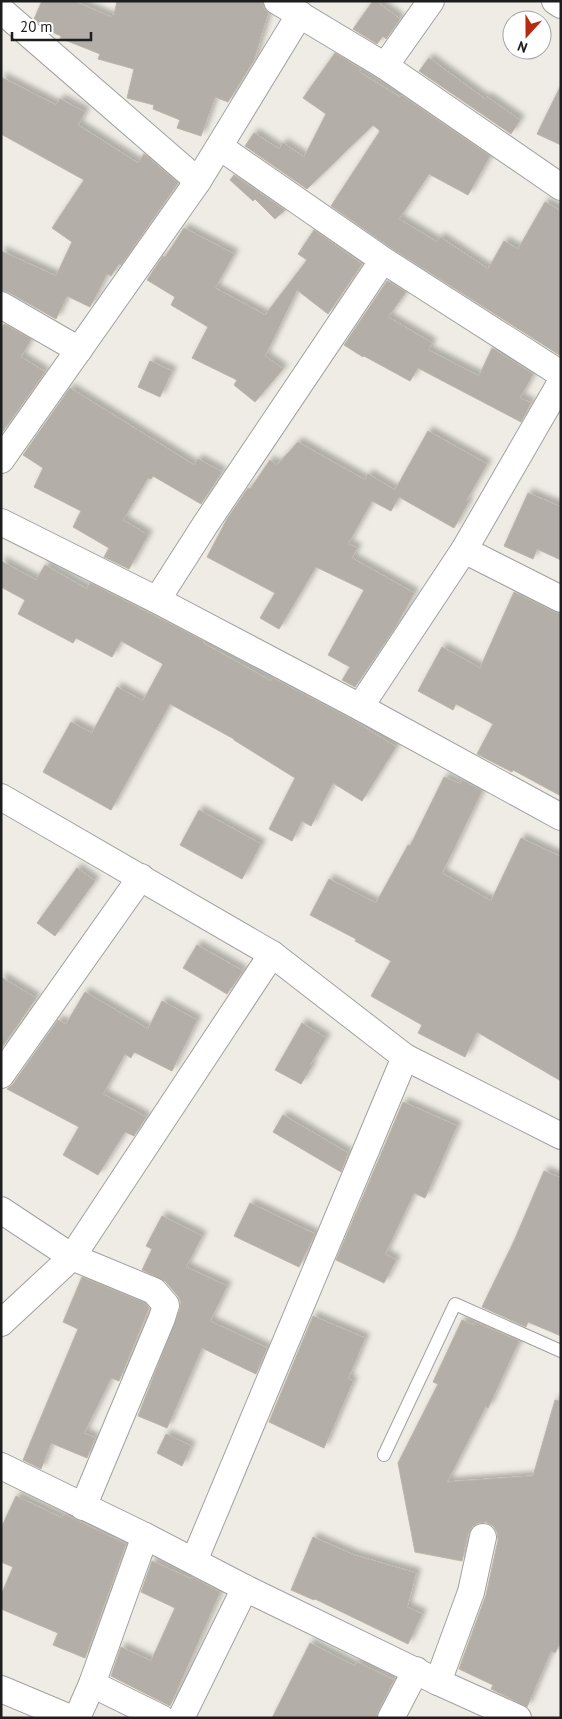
<svg xmlns="http://www.w3.org/2000/svg" width="562" height="1719" viewBox="0 0 562 1719" font-family="'PT Sans',sans-serif">
  <style>
    .building { fill: #b3aea7; stroke: #beb5a8; filter: url(#shadow) }
    .lines { fill: none; stroke-linecap: round; stroke-linejoin: round }
    .lane-casing { stroke: #a1a1a1; stroke-width: 14 }
    .street-casing { stroke: #a1a1a1; stroke-width: 28 }
    .lane { stroke: #fff; stroke-width: 12 }
    .street { stroke: #fff; stroke-width: 26 }
  </style>
  <defs>
    <filter id="shadow"><feDropShadow dx="4.5" dy="-4.5" stdDeviation="2.5" flood-color="#0004"/></filter>
  </defs>
  <rect width="100%" height="100%" fill="#eeece4"/>
  <g class="building">
    <path d="M42,1H74L111,17L112,15H114L117,1H262L264,8L268,13L254,60L228,102L215,97L201,136L177,128L180,120L153,109L154,105L127,98L134,69L98,59L100,54L60,38L61,36L47,30L34,19Z"/>
    <path d="M373,1H376L400,19L386,39L383,36L377,44L353,29Z"/>
    <path d="M335,53L361,69L359,72L400,97L401,95L490,156L468,195L429,174L399,219L437,242L440,237L488,269L504,241L518,249L545,202L561,211V356L391,248L331,206L380,131L373,125L307,189L245,146L254,133L279,149L283,143L304,157L326,114L303,98Z"/>
    <path d="M429,58L485,99L487,97L520,120L511,134L419,71Z"/>
    <path d="M1,77L56,105L60,99L85,112L78,125L138,163L144,154L178,183L121,265L119,264L111,276L107,274L90,307L67,296L56,319L8,292L1,290V251L56,276L72,242L52,228L84,180L1,134Z"/>
    <path d="M561,85V145L537,134Z"/>
    <path d="M234,175L285,210L275,219L255,199L253,201L230,180Z"/>
    <path d="M184,228L234,254L215,288L265,315L307,260L298,254L314,230L362,264L328,314L297,290L265,356L283,369L255,402L234,385L237,380L192,358L208,327L171,305L175,297L147,280L163,256L165,257Z"/>
    <path d="M387,281L406,292L388,317L432,343L428,350L479,376L492,348L533,374L520,398L531,403L521,422L418,368L410,381L364,356L363,357L344,345Z"/>
    <path d="M4,324L31,339L21,357L45,372L1,434V330Z"/>
    <path d="M150,361L172,371L160,397L138,387Z"/>
    <path d="M70,388L194,465L198,459L222,472L201,504L153,476L151,479L148,478L123,520L148,535L129,569L104,557L109,548L73,527L81,511L34,487L43,468L23,455Z"/>
    <path d="M428,431L487,464L466,501L468,503L454,528L399,497L391,511L372,501L348,544L357,548L352,558L414,593L396,626L355,687L342,680L350,667L328,655L364,590L316,567L279,629L260,618L275,593L207,557L227,519L248,488L250,489L270,460L277,465L298,442L365,480L368,474L395,490Z"/>
    <path d="M528,493L561,507V560L537,549L533,559L504,546Z"/>
    <path d="M1,561L36,580L45,565L87,589L90,583L204,641L203,643L271,681L273,678L353,720L396,747L362,801L333,783L311,826L302,821L292,841L269,829L295,778L234,740V739L170,704L111,810L43,772L71,722L92,733L117,687L143,701L163,664L121,641L112,657L76,638L73,643L18,614L25,600L1,587Z"/>
    <path d="M514,592L554,612L561,614V796L513,770L512,772L477,754L493,724L456,704L453,710L418,691L442,647L480,668Z"/>
    <path d="M444,777L460,784L462,780L482,791L442,873L491,901L521,838L561,857V1081L477,1032L465,1057L418,1033L422,1025L371,996L391,961L355,941L356,939L310,915L329,879L376,903L408,845L410,846Z"/>
    <path d="M199,810L261,844L242,879L180,845Z"/>
    <path d="M77,868L95,881L55,936L37,923Z"/>
    <path d="M197,945L243,971L227,994L183,968Z"/>
    <path d="M1,977L36,998L1,1049Z"/>
    <path d="M85,992L148,1029L162,1001L197,1020L172,1071L134,1052L131,1058L125,1054L103,1094L146,1117L134,1136L125,1132L98,1175L63,1155L79,1127L7,1089L13,1084L58,1020L66,1024Z"/>
    <path d="M302,1023L326,1038L310,1065L312,1066L301,1084L275,1070Z"/>
    <path d="M403,1102L457,1126L425,1198L414,1193L385,1254L396,1260L384,1283L336,1260Z"/>
    <path d="M283,1115L348,1153L341,1172L273,1132Z"/>
    <path d="M544,1171L561,1178V1336L528,1322L526,1327L482,1307L514,1241Z"/>
    <path d="M250,1203L315,1234L299,1267L234,1236Z"/>
    <path d="M162,1216L202,1236L186,1267L227,1286L210,1321L267,1348L256,1374L202,1348L167,1428L138,1416L180,1309L181,1302L178,1296L165,1281L142,1270L152,1249L146,1246Z"/>
    <path d="M82,1277L145,1303L149,1308L119,1381L111,1378L84,1433L95,1438L87,1458L51,1443L41,1469L23,1460L78,1329L63,1322Z"/>
    <path d="M313,1316L365,1338L348,1379L353,1381L324,1448L269,1422Z"/>
    <path d="M462,1320L474,1325L475,1322L519,1341L488,1408L486,1406L447,1482L533,1476L555,1400L561,1401V1641L555,1653L551,1651L527,1707L491,1689L493,1685L459,1669L486,1595L498,1540L497,1532L493,1526L486,1522L478,1523L472,1527L468,1534L462,1561L415,1552L398,1463L438,1384L433,1382Z"/>
    <path d="M166,1434L191,1446L182,1466L157,1453Z"/>
    <path d="M16,1496L62,1518L64,1514L126,1544L85,1658L53,1645L58,1633L1,1609V1595L13,1567L1,1562V1528Z"/>
    <path d="M313,1537L354,1555L416,1573L407,1607L422,1614L408,1644L315,1599L314,1600L291,1590Z"/>
    <path d="M152,1561L191,1579L192,1577L220,1592L170,1706L111,1676L121,1647L151,1661L175,1608L141,1592Z"/>
    <path d="M310,1643L355,1666L357,1662L394,1680L378,1711L376,1718H272Z"/>
  </g>
  <g class="lines">
    <defs>
      <path id="lane" d="M384,1455L455,1304L561,1351"/>
      <g id="street">
        <path d="M277,1L385,66L431,1"/>
        <path d="M555,1L561,5"/>
        <path d="M1,10L198,181L300,14"/>
        <path d="M385,66L561,187"/>
        <path d="M220,147L383,260L561,374"/>
        <path d="M1,305L79,350"/>
        <path d="M1,460L198,181"/>
        <path d="M1,522L157,600L360,707L561,817"/>
        <path d="M464,550L561,382"/>
        <path d="M157,600L205,525L383,260"/>
        <path d="M360,707L464,550L561,599"/>
        <path d="M1,797L272,954L405,1057L561,1136"/>
        <path d="M1,1075L141,877"/>
        <path d="M1,1210L72,1257L154,1291L166,1305L162,1318L83,1507"/>
        <path d="M1,1323L72,1257L272,954"/>
        <path d="M1,1466L145,1536L245,1588L438,1682L518,1718"/>
        <path d="M194,1561L405,1057"/>
        <path d="M438,1682L471,1592L483,1537"/>
        <path d="M92,1684L161,1718"/>
        <path d="M1,1689L70,1718"/>
        <path d="M77,1718L92,1684L145,1536"/>
        <path d="M181,1718L245,1588"/>
        <path d="M391,1718L416,1670"/>
      </g>
    </defs>
    <use href="#lane" class="lane-casing"/>
    <use href="#street" class="street-casing"/>
    <use href="#lane" class="lane"/>
    <use href="#street" class="street"/>
  </g>
  <rect width="562" height="1719" fill="none" stroke="#1d1d1d" stroke-width="5"/>
  <g transform="translate(527 35) rotate(201)"><circle r="24" fill="#ffffff" stroke="#a5a5a5"/>
  <path d="M0-4L9 19L0 12L-9 19Z" fill="#b82b13"/>
  <text y="-8" font-size="14" font-weight="bold" text-anchor="middle" fill="#1d1d1d">N</text>
  </g>
  <path d="M12 32v8h79v-8" fill="none" stroke="#1d1d1d" stroke-width="2.5"/>
  <text x="20" y="32" font-size="15" fill="#1d1d1d" stroke="#ffffff" stroke-width="4" paint-order="stroke">20 m</text>
</svg>
